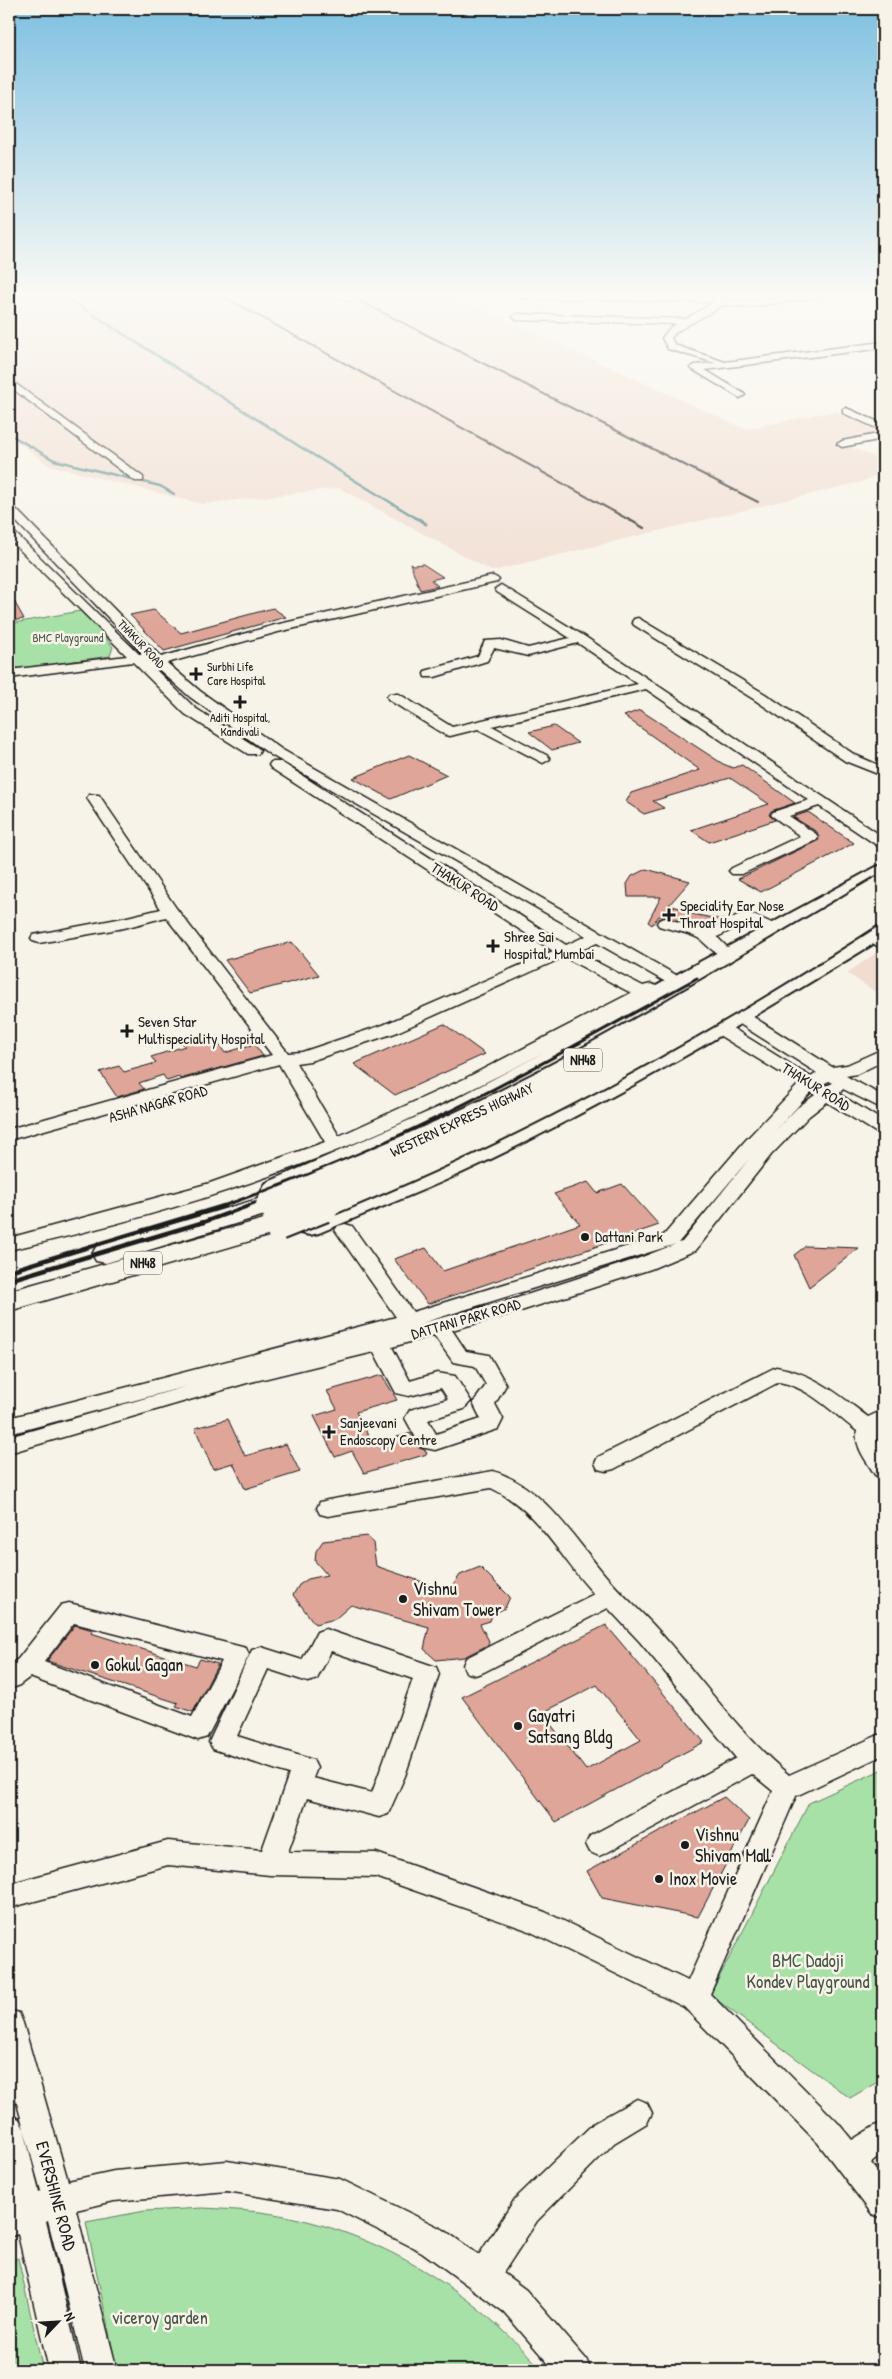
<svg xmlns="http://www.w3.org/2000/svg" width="892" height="2379" viewBox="0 0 892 2379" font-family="'Patrick Hand',sans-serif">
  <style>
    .built { fill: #f0dcd0 }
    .green { fill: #a7e1a7; stroke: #627e62 }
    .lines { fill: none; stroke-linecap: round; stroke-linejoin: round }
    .stream-far1 { stroke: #57898c; stroke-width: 2.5 }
    .stream { stroke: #57898c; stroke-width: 3 }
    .building { fill: #dea598; stroke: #1c1c1c; fill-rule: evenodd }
    .minor-casing { stroke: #1c1c1c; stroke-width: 3 }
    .major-casing { stroke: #1c1c1c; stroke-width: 4 }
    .highway-casing { stroke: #1c1c1c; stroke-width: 3 }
    .minor { fill: #f7f3e8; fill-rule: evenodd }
    .major { fill: #f7f3e8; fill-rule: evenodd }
    .highway { fill: #f7f3e8; fill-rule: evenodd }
    .rail-far3 { stroke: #1c1c1c; stroke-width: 2 }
    .rail-far2 { stroke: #1c1c1c; stroke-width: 2.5 }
    .rail-far1 { stroke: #1c1c1c; stroke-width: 3 }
    .rail { stroke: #1c1c1c; stroke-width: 4.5 }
    .highway-bridge-far1-casing { stroke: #1c1c1c; stroke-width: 28; stroke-linecap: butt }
    .highway-bridge-casing { stroke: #1c1c1c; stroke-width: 36; stroke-linecap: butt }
    .highway-bridge-far1 { stroke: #f7f3e8; stroke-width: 24 }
    .highway-bridge { stroke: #f7f3e8; stroke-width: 32 }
    .poi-dot { fill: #1c1c1c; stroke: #f7f3e8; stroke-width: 2 }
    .labels { text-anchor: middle; stroke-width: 5; stroke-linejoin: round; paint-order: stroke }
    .far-park-label { font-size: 12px; fill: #465746; stroke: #f7f3e8 }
    .far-street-label { font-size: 12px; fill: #1c1c1c; stroke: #f7f3e8 }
    .far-poi-label { font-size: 12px; fill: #1c1c1c; stroke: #f7f3e8; text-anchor: start }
    .shield { fill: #f7f3e8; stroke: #5e5c59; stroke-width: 1 }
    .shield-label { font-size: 14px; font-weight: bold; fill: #1c1c1c }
    .street-label { font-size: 15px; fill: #1c1c1c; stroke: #f7f3e8 }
    .poi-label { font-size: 15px; fill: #1c1c1c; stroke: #f7f3e8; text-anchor: start }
    .near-poi-label { font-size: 18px; fill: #1c1c1c; stroke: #f7f3e8; text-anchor: start }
    .near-park-label { font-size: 18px; fill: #465746; stroke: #f7f3e8 }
    .near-street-label { font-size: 18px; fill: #1c1c1c; stroke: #f7f3e8 }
  </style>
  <rect width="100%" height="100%" fill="#f7f3e8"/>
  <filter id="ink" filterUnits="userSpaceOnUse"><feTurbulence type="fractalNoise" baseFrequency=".02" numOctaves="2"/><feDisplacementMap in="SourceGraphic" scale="10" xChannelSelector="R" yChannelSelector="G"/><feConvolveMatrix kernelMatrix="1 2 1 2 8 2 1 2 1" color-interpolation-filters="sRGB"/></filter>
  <g filter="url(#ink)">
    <g class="built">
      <path d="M9,293H447L745,429L835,411L883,433L840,442L883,461V472L861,482L492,571L339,488L202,504L48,465L9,435Z"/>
      <path d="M876,953L883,958V997L847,973Z"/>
    </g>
    <g class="green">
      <path d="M80,611L93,622L113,647L110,656L9,670V624Z"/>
      <path d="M883,1769V2079L850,2098L710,1995L809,1803Z"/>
      <path d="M203,2208C222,2209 241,2210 260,2212C370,2226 470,2288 542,2370H117L86,2222L145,2211Z"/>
      <path d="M18,2258L43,2370H9V2262Z"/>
    </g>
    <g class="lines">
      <g class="stream-far1">
        <path d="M59,293L302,448L421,521"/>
        <path d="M9,434L54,460L160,486L174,494"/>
      </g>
      <path class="stream" d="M419,519L426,524"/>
    </g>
    <g class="building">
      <path d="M410,563L413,565L423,564L443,577L431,580L438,586L420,590Z"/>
      <path d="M9,592L24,619L9,621Z"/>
      <path d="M273,608L286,617L164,651L130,615L154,610L181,633Z"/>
      <path d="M640,710L723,764L733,768L742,765L795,803L771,811L769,815L775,820L709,842L691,830L769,804L730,778L653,801L664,808L644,814L626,802L631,793L700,770L624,716Z"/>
      <path d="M554,726L578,743L552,750L529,732Z"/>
      <path d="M409,755L447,775L391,799L353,778Z"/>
      <path d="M808,812L854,843L761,892L738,879L819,840L817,832L793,817Z"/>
      <path d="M646,869L690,881L669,905L693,912L692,914L723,920L706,928L659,916L652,925L648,922L661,897H628L627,884L632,876Z"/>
      <path d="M292,942L319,975L250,993L225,960Z"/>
      <path d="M444,1024L485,1054L395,1095L354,1064Z"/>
      <path d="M199,1037L206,1045L217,1042L225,1053L254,1044L263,1056L180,1079L179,1077L167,1081L163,1075L139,1083L144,1089L117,1097L100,1072L119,1066L124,1072L156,1063L151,1057L185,1046L181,1042Z"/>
      <path d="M588,1182L597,1193L622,1184L659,1225L428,1304L394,1259L426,1248L443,1271L580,1224L554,1194Z"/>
      <path d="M806,1246L859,1248L809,1287L794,1255Z"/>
      <path d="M382,1375L397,1400L356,1412L373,1444L411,1433L419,1448L425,1450L427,1454L364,1473L352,1451L335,1457L314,1416L337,1409L327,1391Z"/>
      <path d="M228,1419L245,1456L286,1444L300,1472L245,1489L233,1463L213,1469L195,1428Z"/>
      <path d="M367,1536L373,1543L376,1566L449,1591L460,1575L480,1567L510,1597L505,1608L492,1615L490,1621L480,1624L489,1641L488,1645L464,1657L436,1660L424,1649L429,1627L351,1605L335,1619L315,1624L293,1595L299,1585L308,1579L327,1575L315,1561L316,1551L323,1541Z"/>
      <path d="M75,1625L93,1630L91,1633L196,1666L200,1659L218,1664L193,1712L176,1706L178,1703L47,1661Z"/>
      <path d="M606,1625L704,1742L556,1822L462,1697ZM597,1685L641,1740L586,1770L542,1713Z"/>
      <path d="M724,1797L749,1820L698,1917L602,1898L587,1871Z"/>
    </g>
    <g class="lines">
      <defs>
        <g id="minor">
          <path d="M517,293L714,297L715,293H719L722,295L723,300L749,301L817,293L820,295L819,297L749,307L723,305L676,332L671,338L675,345L725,362L883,342V348L705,370L743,393L745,395L740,398L690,368L695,365L715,363L668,349L662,338L670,328L677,324L517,320L513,317L517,314L686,319L714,302L514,298L513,296Z"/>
          <path d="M864,293H875L883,296V302Z"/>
          <path d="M9,379L143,477V481H135L9,386Z"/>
          <path d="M846,408L883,424V431L843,413V409Z"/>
          <path d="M883,433V439L842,447L837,444L842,441Z"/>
          <path d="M9,505L13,506L161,657L275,625L493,576L497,578L499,580L497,582L278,632L167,663L200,691L281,749L697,987L699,990L697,993H685L597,943L577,952L643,986L651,984L657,986L659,989L656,993L726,1024L811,1077L817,1073L721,1012L719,1008L721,1004H733L832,1067L847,1065L883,1049V1061L857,1074L846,1076L883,1096V1109L843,1089L839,1094L883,1121V1134L877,1133L827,1102L809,1116L771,1155L696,1250L651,1269L524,1310L452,1330L466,1351L489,1355L506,1385L495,1404L503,1419L498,1429L435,1450L421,1447L405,1418L410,1410L448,1399L441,1388L409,1396L396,1393L374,1352L247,1383L9,1453V1437L188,1386L9,1434V1418L396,1317L335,1230L338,1226L345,1224L352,1226L413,1312L664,1235L744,1142L799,1084L714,1032L644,1000C544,1053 443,1107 338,1150C232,1193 120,1225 9,1250V1238L210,1183L325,1142L279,1064L9,1140V1129L272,1055L166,917L124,928L39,943L33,941L31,938L33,935L123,918L161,909L87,798L89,795H99L176,908L288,1053L302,1052L383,1025L553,951L271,768L269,765L271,762H281L566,945L586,936L271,755L190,697L156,667H153L195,708L258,748L260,751L258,754H248L185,714L133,662L9,678V670L127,656L9,539V530L13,531L139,654H143L9,514ZM564,957L631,993L464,1079L339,1136L296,1063L310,1061L395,1033ZM829,1081L833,1083L826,1086L823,1084ZM811,1092L815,1095L797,1108L775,1131ZM749,1159L682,1242L678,1243ZM676,1244L637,1259L511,1300L422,1323ZM434,1335L453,1362L475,1366L486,1385L473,1403L481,1419L436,1434L428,1420L464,1409L471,1401L455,1376L437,1373L410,1381L392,1347Z"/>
          <path d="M501,585L584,636L883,837V847L878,846L819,806L789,816L816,834L818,837L816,840L742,874H732L729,871L732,868L800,836L771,815L773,812L809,800L646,689L492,726L548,756L550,759L543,763L478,729L450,736L445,735L389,700L387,697L389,694H399L452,727L638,684L578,643L528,656L494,648L487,661L435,677H425L424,674L425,671L478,656L485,641L501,640L528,648L570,638L497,592L495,589Z"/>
          <path d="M638,618L765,694L855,755L883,767V776L845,761L755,700L634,625L632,622L634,619Z"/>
          <path d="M749,913L774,924L776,927L774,930H762L746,923L717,937L731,951L729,954C715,958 709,945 698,938C687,932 672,930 659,926L657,923L659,920L665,918L706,930L738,915Z"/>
          <path d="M872,931L883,936V948L877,946L864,936L866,933Z"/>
          <path d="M776,1367C814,1373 839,1395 868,1417L883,1410V1428L878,1432L877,1441L883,1451V1477L875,1475C867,1461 854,1447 857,1431C833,1413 809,1387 779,1382L614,1469L606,1471L598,1469L595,1463L598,1457Z"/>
          <path d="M493,1471C544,1487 572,1536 605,1575C621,1594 640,1610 657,1629C701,1678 739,1734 789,1775L883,1733V1755L796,1796L710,1994L838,2123L852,2140L873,2127L883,2122V2154L871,2163L883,2179V2218L872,2214L818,2143L684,2007L527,1930L376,1877L270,1875L168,1865L9,1908V1884L168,1841L262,1850L289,1774L213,1749L209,1742L252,1650L261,1647L302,1660L317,1632L325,1629L436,1667L439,1674L405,1776L388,1814L379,1817L307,1798L288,1852L376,1853L545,1912L688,1981L773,1791L752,1774L608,1852L599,1856L590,1852L586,1844L590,1836L736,1758L640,1642L608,1608L484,1672L475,1675L466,1672L463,1665L466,1658L594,1594C560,1558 538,1510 491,1488L328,1516L320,1514L317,1508L320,1502L328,1500ZM331,1651L413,1679L372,1793L313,1778L317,1768L313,1760L237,1736L268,1669L308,1682L317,1679Z"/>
          <path d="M69,1603L246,1648L249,1655L207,1737L198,1740L30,1677L18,1686L9,1689V1666L18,1659L61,1605ZM74,1623L222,1661L192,1717L44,1662Z"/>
          <path d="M9,2010L19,2013L23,2023L68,2181L114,2171L227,2161L340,2179L444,2230L479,2255L515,2199L594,2123L637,2099L647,2103L652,2113L647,2123L614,2143L537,2221L503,2273L526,2290L586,2359L591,2370H554L504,2312L422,2252L337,2209L227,2191L114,2201L76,2210L117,2370H85L48,2220L46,2221L81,2370H49L18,2234L9,2237V2206L11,2205L9,2193V2114L19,2119L24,2129L9,2074ZM24,2129L41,2191L39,2192Z"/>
        </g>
        <g id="major">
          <path d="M883,865V879L686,988L551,1067L462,1114L285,1194L277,1211L268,1213L259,1211L255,1205L266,1183L446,1104L535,1057L670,978L876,867Z"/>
          <path d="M883,923V938C749,1020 614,1101 472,1168C422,1192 370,1211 319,1233L310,1235L294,1232L290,1226L294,1220L308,1218C356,1198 407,1180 455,1157C600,1090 738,1007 876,925Z"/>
        </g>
        <g id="highway">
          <path d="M268,1196L278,1199L282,1205L278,1211L106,1263L96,1261L92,1254L96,1247Z"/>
          <path d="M278,1215L288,1218L292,1224L288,1230L9,1311V1291Z"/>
        </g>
      </defs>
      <use href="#minor" class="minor-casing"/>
      <use href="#major" class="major-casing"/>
      <use href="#highway" class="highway-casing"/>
      <use href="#minor" class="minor"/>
      <use href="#major" class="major"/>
      <use href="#highway" class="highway"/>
      <g class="rail-far3">
        <path d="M217,293L631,521"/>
        <path d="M331,293L349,302"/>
        <path d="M344,293L758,502"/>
      </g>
      <path class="rail-far2" d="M628,519L644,528"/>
      <g class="rail-far1">
        <path d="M220,1207C277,1187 334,1166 389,1140C495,1092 595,1034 697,978"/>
        <path d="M244,1207L347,1168L478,1108L883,883"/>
      </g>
      <g class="rail">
        <path d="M9,1271L224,1206"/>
        <path d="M9,1280L204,1222L248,1206"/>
      </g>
      <defs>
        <g id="highway-bridge-far1">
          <path d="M268,1205C355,1169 444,1134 528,1090C649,1028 765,956 883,887"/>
          <path d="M320,1207C387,1179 455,1150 520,1117C645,1055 766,983 883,907"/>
        </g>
        <path id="highway-bridge" d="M278,1224L323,1206"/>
      </defs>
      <use href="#highway-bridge-far1" class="highway-bridge-far1-casing"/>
      <use href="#highway-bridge" class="highway-bridge-casing"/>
      <use href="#highway-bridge-far1" class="highway-bridge-far1"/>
      <use href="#highway-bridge" class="highway-bridge"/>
    </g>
  </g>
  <linearGradient id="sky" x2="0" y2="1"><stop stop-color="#7ec0e1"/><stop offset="0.47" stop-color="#fbfaf5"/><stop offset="1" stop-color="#fbfaf5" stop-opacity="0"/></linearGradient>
  <rect width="892" height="626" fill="url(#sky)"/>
  <g class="poi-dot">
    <path d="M193.5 666.5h5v5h5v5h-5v5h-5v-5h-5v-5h5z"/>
    <path d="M237.5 694.5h5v5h5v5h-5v5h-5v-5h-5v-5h5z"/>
    <path d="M666.5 907.5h5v5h5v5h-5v5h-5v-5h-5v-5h5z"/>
    <path d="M490.5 938.5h5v5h5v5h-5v5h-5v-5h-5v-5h5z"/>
    <path d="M124.5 1023.5h5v5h5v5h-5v5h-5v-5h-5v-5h5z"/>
    <circle cx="585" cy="1237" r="5"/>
    <path d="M326.5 1424.5h5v5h5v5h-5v5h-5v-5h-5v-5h5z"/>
    <circle cx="403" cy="1599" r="5"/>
    <circle cx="95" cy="1665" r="5"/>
    <circle cx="518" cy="1726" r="5"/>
    <circle cx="685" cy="1845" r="5"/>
    <circle cx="659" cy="1879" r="5"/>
  </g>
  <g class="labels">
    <g class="far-park-label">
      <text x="68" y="642">BMC Playground</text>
    </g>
    <g class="far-street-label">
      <text transform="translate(141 644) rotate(46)" y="4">THAKUR ROAD</text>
    </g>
    <g class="far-poi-label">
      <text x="207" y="671">Surbhi Life<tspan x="207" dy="14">Care Hospital</tspan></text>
      <text x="240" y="722" text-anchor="middle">Aditi Hospital,<tspan x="240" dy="14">Kandivali</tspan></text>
    </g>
    <g class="shield">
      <rect x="564" y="1048.5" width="38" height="23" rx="4"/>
      <rect x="124" y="1251.5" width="38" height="23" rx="4"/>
    </g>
    <g class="shield-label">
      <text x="583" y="1065">NH48</text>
      <text x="143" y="1268">NH48</text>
    </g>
    <g class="street-label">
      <text transform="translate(465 887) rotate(33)" y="5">THAKUR ROAD</text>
      <text transform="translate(816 1087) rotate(32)" y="5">THAKUR ROAD</text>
      <text transform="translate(158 1104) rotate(-16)" y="5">ASHA NAGAR ROAD</text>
      <text transform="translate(462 1120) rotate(-25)" y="5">WESTERN EXPRESS HIGHWAY</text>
      <text transform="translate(466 1319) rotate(-16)" y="5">DATTANI PARK ROAD</text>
    </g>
    <g class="poi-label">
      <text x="680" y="911">Speciality Ear Nose<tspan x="680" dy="17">Throat Hospital</tspan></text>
      <text x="504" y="942">Shree Sai<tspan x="504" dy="17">Hospital, Mumbai</tspan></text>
      <text x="138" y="1027">Seven Star<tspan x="138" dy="17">Multispeciality Hospital</tspan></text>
      <text x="595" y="1242">Dattani Park</text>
      <text x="340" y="1428">Sanjeevani<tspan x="340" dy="17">Endoscopy Centre</tspan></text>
    </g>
    <g class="near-poi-label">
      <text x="413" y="1595">Vishnu<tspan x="413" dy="21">Shivam Tower</tspan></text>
      <text x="105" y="1671">Gokul Gagan</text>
      <text x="528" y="1722">Gayatri<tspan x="528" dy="21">Satsang Bldg</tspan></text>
      <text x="695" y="1841">Vishnu<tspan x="695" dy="21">Shivam Mall</tspan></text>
      <text x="669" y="1885">Inox Movie</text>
    </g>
    <g class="near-park-label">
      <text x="808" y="1967">BMC Dadoji<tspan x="808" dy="21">Kondev Playground</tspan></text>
      <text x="160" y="2324">viceroy garden</text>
    </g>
    <g class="near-street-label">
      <text transform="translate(56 2196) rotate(75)" y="6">EVERSHINE ROAD</text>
    </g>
  </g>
  <rect width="892" height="2379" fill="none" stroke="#f7f3e8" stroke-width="30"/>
  <rect x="15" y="15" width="862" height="2349" fill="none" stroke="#1c1c1c" stroke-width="2" filter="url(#ink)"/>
  <g transform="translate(58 2322) rotate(65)" stroke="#f7f3e8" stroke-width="4" paint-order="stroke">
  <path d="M0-4L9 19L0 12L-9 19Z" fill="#1c1c1c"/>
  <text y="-8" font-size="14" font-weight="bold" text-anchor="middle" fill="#1c1c1c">N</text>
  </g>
</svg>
